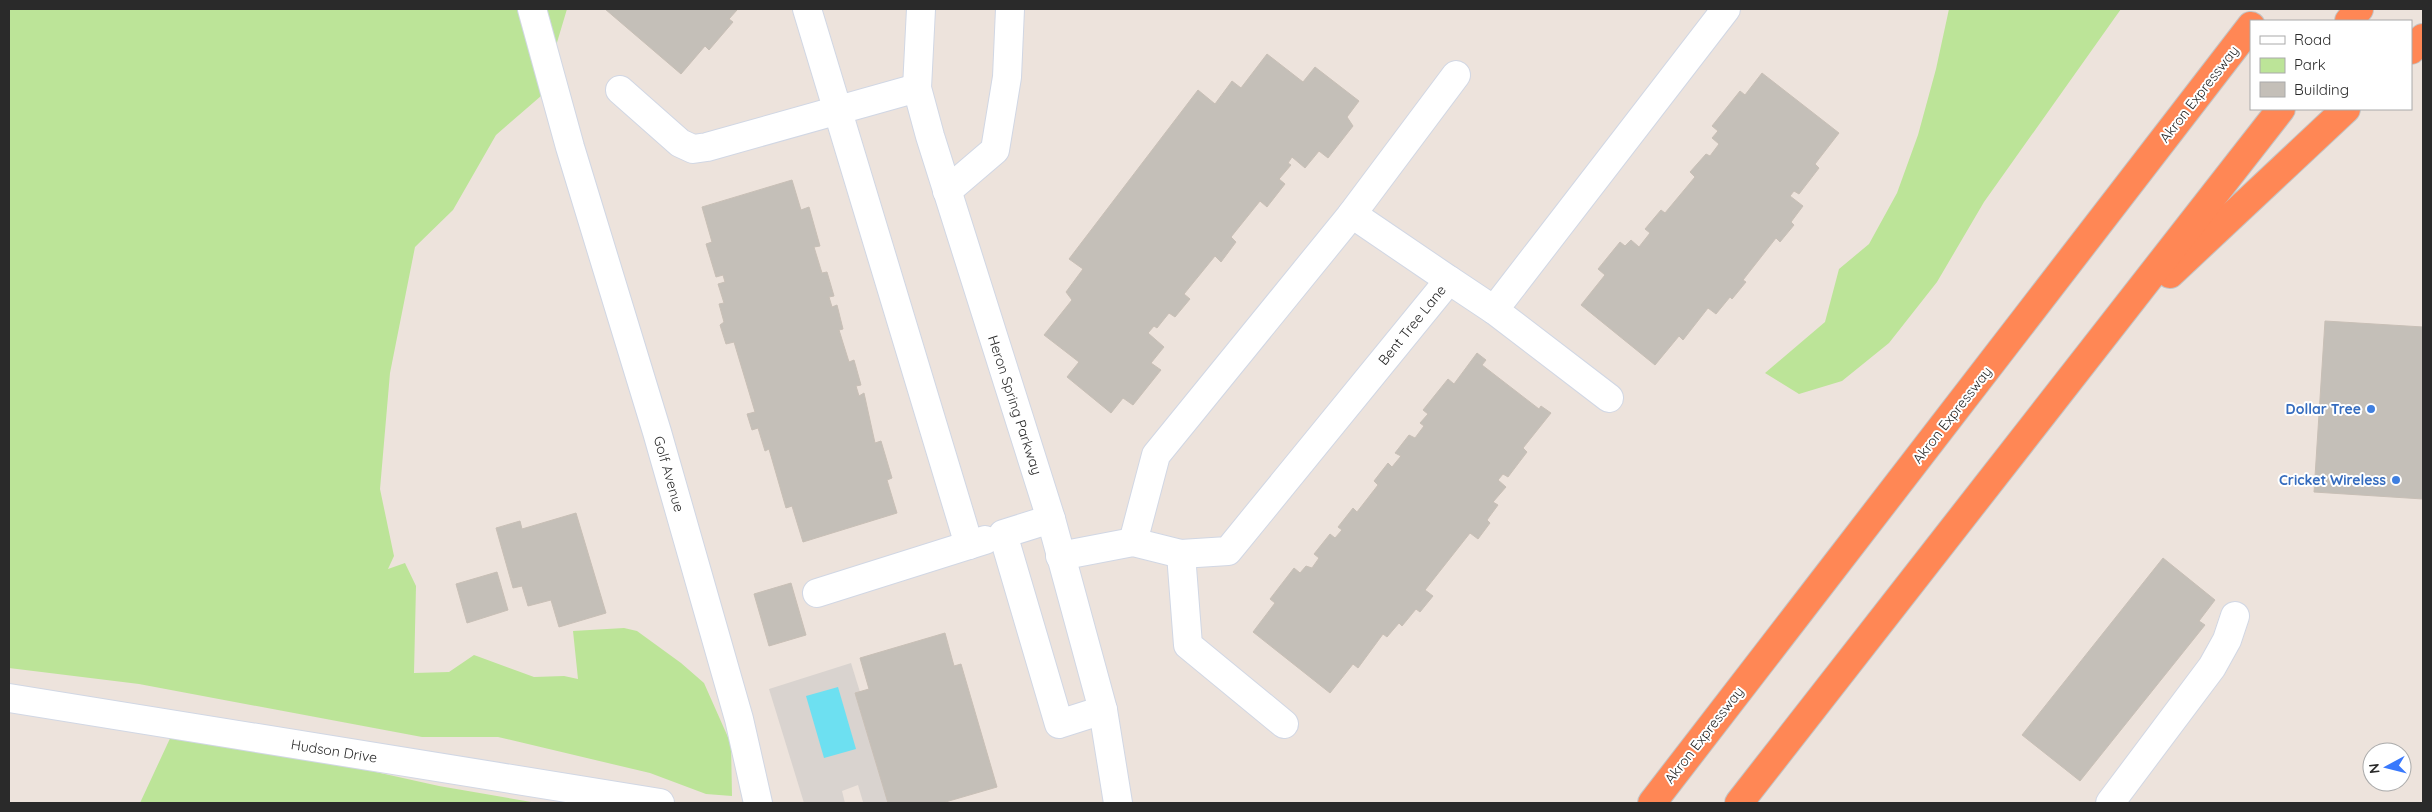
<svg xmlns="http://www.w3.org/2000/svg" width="2432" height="812" viewBox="0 0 2432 812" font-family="Quicksand,sans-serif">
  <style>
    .green { fill: #bce498 }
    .plaza { fill: #d9d3cf }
    .water { fill: #6de0f1 }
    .building { fill: #c4bfb8; stroke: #c8bfb6 }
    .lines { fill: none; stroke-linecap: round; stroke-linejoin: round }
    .minor-casing { stroke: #d1d7e4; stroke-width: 30 }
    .highway-casing { stroke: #c3c3c3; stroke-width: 30 }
    .minor { stroke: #fff; stroke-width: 28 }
    .highway { stroke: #ff8755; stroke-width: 28 }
    .shop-dot { fill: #3f7fe0; stroke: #fff; stroke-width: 2 }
    .labels { text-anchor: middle; stroke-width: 4; stroke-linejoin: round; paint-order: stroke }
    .street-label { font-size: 14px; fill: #2a2a2a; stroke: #fff }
    .shop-label { font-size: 14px; font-weight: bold; fill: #366cbe; stroke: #fff; text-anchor: end }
  </style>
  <rect width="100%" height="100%" fill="#ede3dc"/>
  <g class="green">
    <path d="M9,9H567L541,96L496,135L453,210L415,247L390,373L380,489L394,556L388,569L405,563L416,586L414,673L449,672L474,655L534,677L564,676L578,679L573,631L624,628L637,631L681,663L704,683L731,744L732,796L706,794L650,773L498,737H422L139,684L9,668Z"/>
    <path d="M1949,9H2121L1984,202L1937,282L1889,343L1842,381L1799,394L1765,373L1825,322L1839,269L1869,244L1897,193L1918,135L1936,69Z"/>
    <path d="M173,732L326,761L439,786L537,803H140Z"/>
  </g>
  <path class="plaza" d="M851,663L860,692L855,693L888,803H859L863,802L858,785L842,791L845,803H804L769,689Z"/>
  <path class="water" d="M838,687L856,749L824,758L806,696Z"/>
  <g class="building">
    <path d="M605,9H735L737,10L729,19L733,22L709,50L705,46L681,74Z"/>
    <path d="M1267,54L1303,82L1315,67L1359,101L1347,117L1353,126L1328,158L1319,151L1305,168L1292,157L1288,163L1291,165L1279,179L1285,184L1267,207L1260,201L1231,237L1236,242L1221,262L1215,256L1184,294L1190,299L1175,317L1169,313L1157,328L1154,326L1148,333L1164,347L1151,363L1161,370L1133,405L1123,398L1111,413L1067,377L1079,362L1044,335L1072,300L1066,292L1083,269L1069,259L1198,90L1215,104L1232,81L1241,88Z"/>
    <path d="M1762,73L1839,133L1815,164L1819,168L1799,194L1794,191L1790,196L1803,206L1791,222L1794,225L1780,242L1776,238L1743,280L1746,282L1732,299L1730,297L1716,314L1708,308L1683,340L1679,336L1655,365L1581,305L1605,275L1598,269L1620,242L1625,246L1631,240L1639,247L1650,233L1645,229L1661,210L1665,213L1695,177L1690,172L1706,154L1710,156L1719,144L1712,138L1718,131L1712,126L1740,91L1745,95Z"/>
    <path d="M792,180L801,210L809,207L820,246L814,247L822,273L827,272L834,296L829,297L832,307L837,305L843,329L839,330L849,362L854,360L861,385L856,386L859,396L864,393L875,443L881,441L892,478L887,480L897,513L803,542L792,506L786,508L769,449L765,451L758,428L752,430L747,414L755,412L734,342L726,344L720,325L724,322L719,304L724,303L718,284L725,282L723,275L716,277L706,244L712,242L702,207Z"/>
    <path d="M2325,321L2423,327V499L2314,492Z"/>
    <path d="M1477,353L1486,360L1482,365L1539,409L1541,406L1551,413L1523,448L1527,452L1508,477L1503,474L1498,480L1506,487L1493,502L1498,505L1487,520L1490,523L1478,539L1470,533L1425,590L1433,596L1420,612L1416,609L1402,626L1399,623L1387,637L1383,634L1358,668L1353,664L1330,693L1253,632L1275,603L1270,599L1294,568L1300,573L1306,566L1312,568L1319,558L1314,554L1330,534L1335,538L1342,530L1338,527L1353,508L1357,512L1378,485L1374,481L1388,463L1392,467L1401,456L1395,453L1409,435L1415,438L1424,426L1420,423L1428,414L1423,410L1448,379L1454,384Z"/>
    <path d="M576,513L606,613L559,627L551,600L528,606L522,586L513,588L496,528L520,521L522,529Z"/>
    <path d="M2163,558L2215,600L2199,621L2205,625L2080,781L2022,735Z"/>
    <path d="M497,572L508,610L467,623L456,584Z"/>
    <path d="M791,583L806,635L769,646L754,594Z"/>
    <path d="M945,633L954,666L961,664L997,787L942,803H888L855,693L869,689L860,658Z"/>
  </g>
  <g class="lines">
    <defs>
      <g id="minor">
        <path d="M532,9L570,147L657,432L739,719L758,803"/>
        <path d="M807,9L969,545"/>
        <path d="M921,9L917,88L930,136L1051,519L1103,710L1118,803"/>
        <path d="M620,90L680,143L693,149L707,147L917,88"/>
        <path d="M947,191L995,150L1007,77L1010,9"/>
        <path d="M1352,214L1456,75"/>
        <path d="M1494,310L1609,398"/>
        <path d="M1051,519L1003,534L1059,724L1103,710"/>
        <path d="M1133,542L1156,455L1352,214L1449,280"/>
        <path d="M1181,554L1188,645L1284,724"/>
        <path d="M1060,556L1133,542L1181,554L1228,551L1449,280L1494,310L1726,9"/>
        <path d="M817,593L985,540"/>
        <path d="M9,698L660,803"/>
        <path d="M2110,803L2212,667L2227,640L2235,616"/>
      </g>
      <g id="highway">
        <path d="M2349,21L2359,9"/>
        <path d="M2411,50L2423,38"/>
        <path d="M2170,274L2346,109"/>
        <path d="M1652,803L2251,26"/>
        <path d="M1739,803L2281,109"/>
      </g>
    </defs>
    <use href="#minor" class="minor-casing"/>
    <use href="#highway" class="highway-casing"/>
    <use href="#minor" class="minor"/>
    <use href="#highway" class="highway"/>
  </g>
  <g class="shop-dot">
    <circle cx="2371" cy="409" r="5"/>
    <circle cx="2396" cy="480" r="5"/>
  </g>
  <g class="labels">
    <g class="street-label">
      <text transform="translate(2199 94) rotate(-52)" y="5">Akron Expressway</text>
      <text transform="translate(1412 325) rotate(-51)" y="5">Bent Tree Lane</text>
      <text transform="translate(1015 405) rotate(72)" y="5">Heron Spring Parkway</text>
      <text transform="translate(1952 415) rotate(-52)" y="5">Akron Expressway</text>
      <text transform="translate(669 474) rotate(74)" y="5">Golf Avenue</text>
      <text transform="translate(1704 735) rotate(-52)" y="5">Akron Expressway</text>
      <text transform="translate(334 751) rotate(9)" y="5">Hudson Drive</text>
    </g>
    <g class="shop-label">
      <text x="2361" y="414">Dollar Tree</text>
      <text x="2386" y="485">Cricket Wireless</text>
    </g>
  </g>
  <rect width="2432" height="812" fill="none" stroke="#2a2a2a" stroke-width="20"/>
  <rect x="2250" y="20" width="162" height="90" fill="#ffffff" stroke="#aaaaaa"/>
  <rect x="2260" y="36" width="25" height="8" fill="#ffffff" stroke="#aaaaaa"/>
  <text x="2294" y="45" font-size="15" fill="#2a2a2a">Road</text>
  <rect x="2260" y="58" width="25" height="15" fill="#bce498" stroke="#aaaaaa"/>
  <text x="2294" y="70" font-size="15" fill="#2a2a2a">Park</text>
  <rect x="2260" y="82" width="25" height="15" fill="#c4bfb8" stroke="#aaaaaa"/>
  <text x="2294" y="95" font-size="15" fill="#2a2a2a">Building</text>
  <g transform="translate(2387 767) rotate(263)"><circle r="24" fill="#ffffff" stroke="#aaaaaa"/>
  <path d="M0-4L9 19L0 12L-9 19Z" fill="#3979fd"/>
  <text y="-8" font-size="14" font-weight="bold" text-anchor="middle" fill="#2a2a2a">N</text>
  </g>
</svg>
